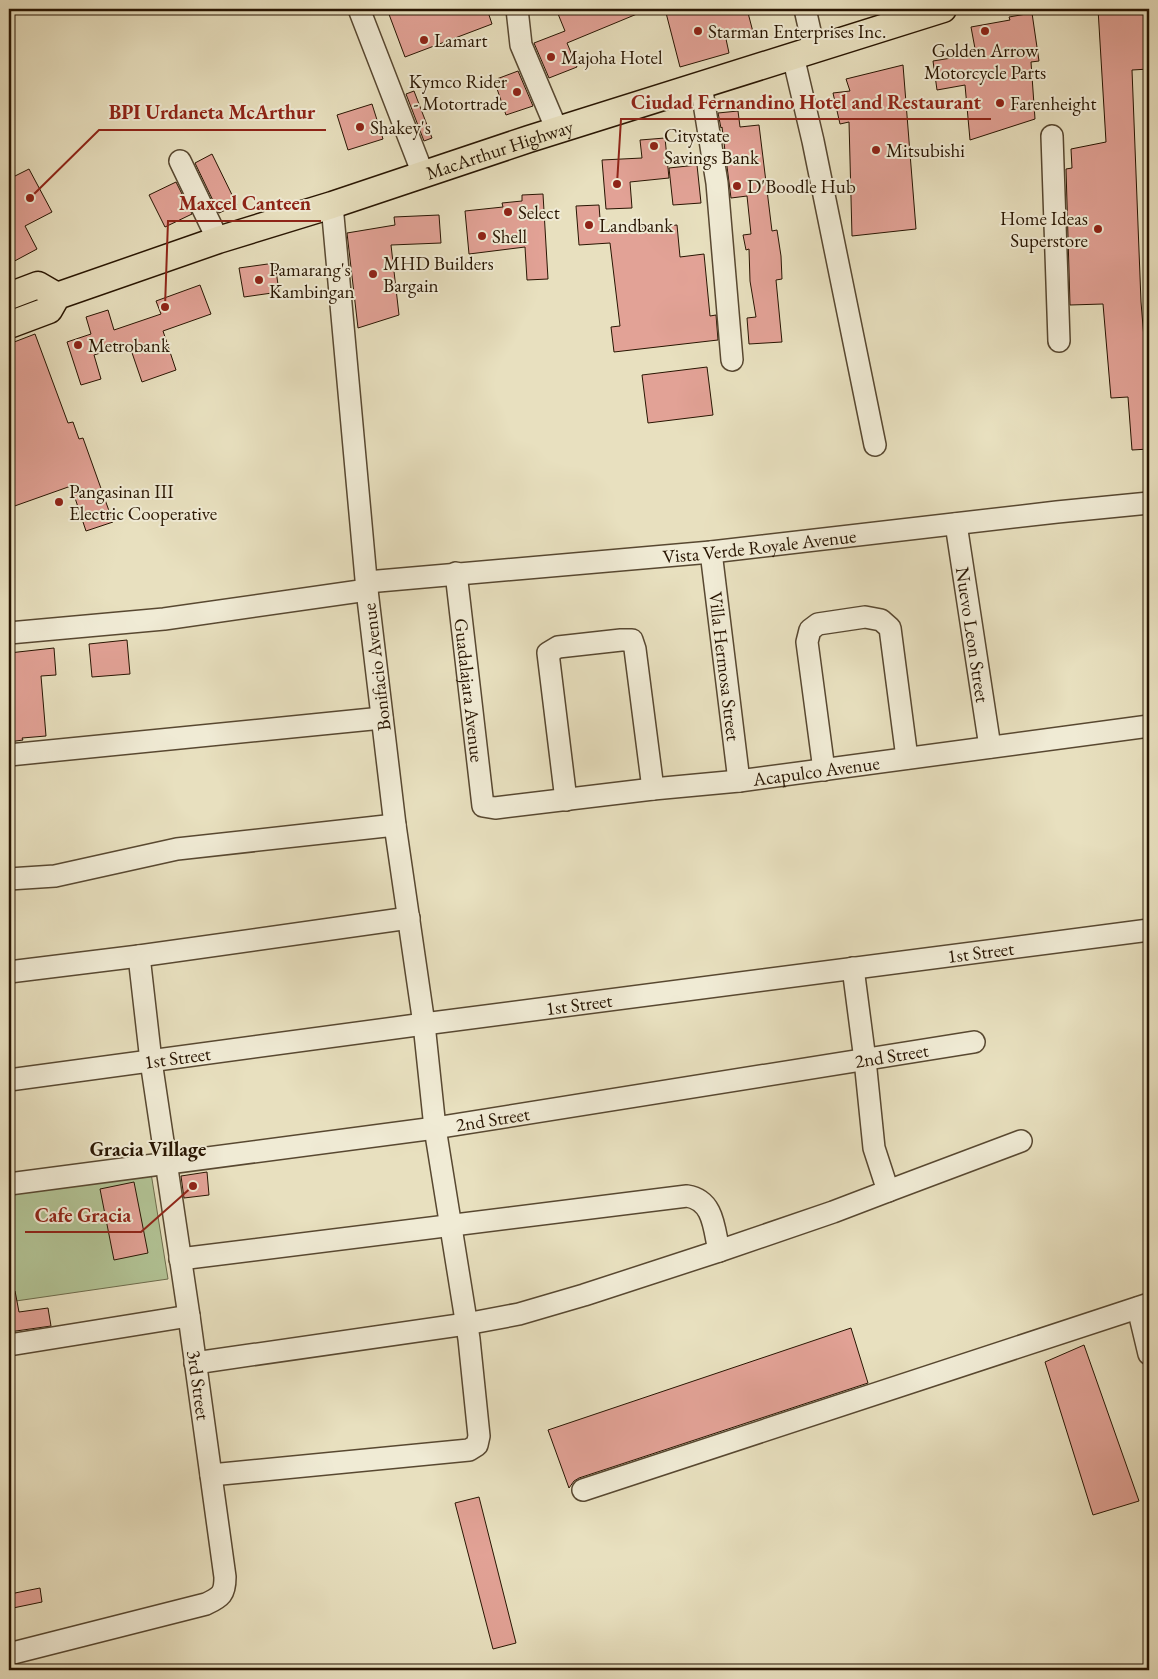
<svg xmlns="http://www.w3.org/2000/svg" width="1158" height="1679" viewBox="0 0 1158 1679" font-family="'EB Garamond',serif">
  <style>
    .green { fill: #b2c395; stroke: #6d6c4c }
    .building { fill: #e2a296; stroke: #281502 }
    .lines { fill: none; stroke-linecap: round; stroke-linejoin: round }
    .minor-casing { stroke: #584831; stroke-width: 24 }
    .major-casing { stroke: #281502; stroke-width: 29 }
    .minor { stroke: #f0ebd5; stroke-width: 21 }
    .major { stroke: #e8e0bf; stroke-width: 26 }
    .poi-dot { fill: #8f2418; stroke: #f0ebd5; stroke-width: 2 }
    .labels { text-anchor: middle; stroke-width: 4; stroke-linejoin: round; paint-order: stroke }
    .poi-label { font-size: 19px; fill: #281502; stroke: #f0ebd5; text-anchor: start }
    .street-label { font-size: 19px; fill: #281502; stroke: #f0ebd5 }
    .neighbourhood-label { font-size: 20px; font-weight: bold; fill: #281502; stroke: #f0ebd5 }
    .leader { fill: none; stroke: #8f2418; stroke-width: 2 }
    .callout-dot { fill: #8f2418; stroke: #f0ebd5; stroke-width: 2 }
    .callout-label { font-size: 20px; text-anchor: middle; font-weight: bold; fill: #8f2418; stroke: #f0ebd5; stroke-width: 4; stroke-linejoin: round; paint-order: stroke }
  </style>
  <rect width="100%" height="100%" fill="#e8e0bf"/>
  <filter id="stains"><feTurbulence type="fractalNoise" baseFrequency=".004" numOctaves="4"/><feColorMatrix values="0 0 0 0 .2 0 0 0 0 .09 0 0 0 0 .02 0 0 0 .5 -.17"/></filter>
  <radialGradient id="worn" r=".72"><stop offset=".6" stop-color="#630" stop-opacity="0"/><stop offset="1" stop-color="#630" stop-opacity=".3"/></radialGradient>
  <path class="green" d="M151,1173L168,1279L9,1302V1191Z"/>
  <g class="building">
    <path d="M387,9H487L492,24L405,57Z"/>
    <path d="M556,9H649L567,43L577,67L549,78L534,43L565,31Z"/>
    <path d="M665,9H747L753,32L726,39L729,53L680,67Z"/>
    <path d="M1098,9H1149V69L1132,70L1141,302L1149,399V449L1132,450L1128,397L1111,398L1103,304L1070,305L1066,169L1072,168L1071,149L1106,142Z"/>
    <path d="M1032,13L1039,61L1031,62L1035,119L970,140L965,85L937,90L933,61L976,54L971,27L1010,20L1009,17Z"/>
    <path d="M903,65L916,229L852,236L849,122L840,124L833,93L850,91L846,79Z"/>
    <path d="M518,71L533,106L506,115L494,80Z"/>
    <path d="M414,91L432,138L424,141L406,94Z"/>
    <path d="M372,104L383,139L348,150L337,115Z"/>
    <path d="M738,111L740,127L759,125L772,231L777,230L781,256L782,279L776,280L782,342L749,344L747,318L756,317L750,281L749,249L746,250L743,235L751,234L747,196L731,198L722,127L721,128L718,113Z"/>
    <path d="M665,138L669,178L630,182L632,208L606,209L602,160L642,158L640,140Z"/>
    <path d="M212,154L237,205L219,213L195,163Z"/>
    <path d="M697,165L701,203L673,205L669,168Z"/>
    <path d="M29,169L52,212L25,226L37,249L9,264V179Z"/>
    <path d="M176,182L192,214L165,227L149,195Z"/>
    <path d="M543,194L548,279L527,280L525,247L469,254L465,211L503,207L502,203L522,201V195Z"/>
    <path d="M599,205L601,232L677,225L680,257L704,254L710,316L716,315L718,340L614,352L611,327L620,326L610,243L579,245L576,206Z"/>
    <path d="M439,215L441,243L391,245L399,315L358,328L347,233L395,225L394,217Z"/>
    <path d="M275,263L279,292L244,297L239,268Z"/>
    <path d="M200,285L211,314L163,331L176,370L142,382L129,344L94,355L101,379L81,385L67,342L91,334L86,317L108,310L114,330L161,314L156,301Z"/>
    <path d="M35,334L68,423L73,422L79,439L83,438L113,522L86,531L71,486L9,508V344Z"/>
    <path d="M707,367L713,415L648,423L642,375Z"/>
    <path d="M127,640L130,674L92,677L89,644Z"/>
    <path d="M54,648L56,675L41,676L46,736L22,738L23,740L9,742V653Z"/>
    <path d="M207,1172L209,1195L184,1198L181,1176Z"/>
    <path d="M134,1182L148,1253L114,1260L100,1189Z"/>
    <path d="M9,1291H15L19,1312L48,1308L51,1326L9,1332Z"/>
    <path d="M851,1328L868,1383L579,1478L574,1481L569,1488L548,1430Z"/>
    <path d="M1084,1345L1139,1501L1093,1515L1045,1362Z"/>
    <path d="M479,1497L516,1643L493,1649L455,1503Z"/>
    <path d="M40,1588L42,1602L13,1608L10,1594Z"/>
  </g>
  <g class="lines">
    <defs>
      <g id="minor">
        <path d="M359,9L423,174"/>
        <path d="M517,9L521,45L557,130"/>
        <path d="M805,9L814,49"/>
        <path d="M793,56L813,141L875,445"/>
        <path d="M701,85L717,183L732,360"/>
        <path d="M1052,136L1059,341"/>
        <path d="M180,161L218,240"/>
        <path id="s1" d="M956,524L990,747"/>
        <path id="s2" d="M711,552L739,781"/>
        <path id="s3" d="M456,573L483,806L495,808L653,789L739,781L1149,726"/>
        <path id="s4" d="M367,582L711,552L1057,512L1149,503"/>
        <path d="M9,633L164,619L367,590"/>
        <path d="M9,755L382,718"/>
        <path d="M824,770L807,642L810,630L818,624L865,617L881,620L890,628L907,758"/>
        <path d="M566,800L548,653L558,647L621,640H632L635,649L653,789"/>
        <path d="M9,879L55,876L177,849L395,825"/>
        <path d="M9,972L139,956L409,918"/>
        <path id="s5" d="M9,1080L424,1024L1149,930"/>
        <path id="s6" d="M9,1184L435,1128L974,1042"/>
        <path d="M888,1191L1021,1141"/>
        <path d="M180,1259L687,1196C714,1200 714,1229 719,1251"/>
        <path d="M1138,1308L1149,1354"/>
        <path d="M9,1345L189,1316"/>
        <path d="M195,1363L466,1324L519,1314L584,1295L719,1251L833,1212L888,1191L874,1148L865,1060L853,968"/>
        <path d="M211,1475L469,1450L477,1445L479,1436L469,1339L435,1128L424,1024L395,825L367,590L332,205"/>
        <path d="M583,1490L1149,1304"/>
        <path d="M9,1654L206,1604C221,1597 225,1594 225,1577L189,1316L151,1061L139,956"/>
      </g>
      <g id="major">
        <path d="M9,296L38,285L57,296"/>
        <path id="s7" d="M9,325L49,310L57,296L218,240L332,205L529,139L943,9"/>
      </g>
    </defs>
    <use href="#minor" class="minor-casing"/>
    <use href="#major" class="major-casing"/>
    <use href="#minor" class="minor"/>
    <use href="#major" class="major"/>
  </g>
  <g class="poi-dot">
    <circle cx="698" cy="31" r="5"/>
    <circle cx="985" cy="31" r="5"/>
    <circle cx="424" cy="40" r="5"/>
    <circle cx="551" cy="57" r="5"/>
    <circle cx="517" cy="92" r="5"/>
    <circle cx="1000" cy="103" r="5"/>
    <circle cx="360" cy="127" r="5"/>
    <circle cx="654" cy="146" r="5"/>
    <circle cx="876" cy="150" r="5"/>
    <circle cx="737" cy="186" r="5"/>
    <circle cx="508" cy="212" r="5"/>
    <circle cx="589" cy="225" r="5"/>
    <circle cx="1098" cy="229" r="5"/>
    <circle cx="482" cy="236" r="5"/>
    <circle cx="373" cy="274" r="5"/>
    <circle cx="259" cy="280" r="5"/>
    <circle cx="78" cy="345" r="5"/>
    <circle cx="59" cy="502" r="5"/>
  </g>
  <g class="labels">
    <g class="poi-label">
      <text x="708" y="38">Starman Enterprises Inc.</text>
      <text x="434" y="47">Lamart</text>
      <text x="985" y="57" text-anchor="middle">Golden Arrow<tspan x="985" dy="22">Motorcycle Parts</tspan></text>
      <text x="561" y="64">Majoha Hotel</text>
      <text x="507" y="88" text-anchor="end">Kymco Rider<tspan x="507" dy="22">- Motortrade</tspan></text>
      <text x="1010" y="110">Farenheight</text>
      <text x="370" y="134">Shakey's</text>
      <text x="664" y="142">Citystate<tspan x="664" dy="22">Savings Bank</tspan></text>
      <text x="886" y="157">Mitsubishi</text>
      <text x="747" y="193">D'Boodle Hub</text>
      <text x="518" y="219">Select</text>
      <text x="1088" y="225" text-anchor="end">Home Ideas<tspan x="1088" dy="22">Superstore</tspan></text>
      <text x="599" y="232">Landbank</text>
      <text x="492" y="243">Shell</text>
      <text x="383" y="270">MHD Builders<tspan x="383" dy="22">Bargain</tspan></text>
      <text x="269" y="276">Pamarang's<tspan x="269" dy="22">Kambingan</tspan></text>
      <text x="88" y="352">Metrobank</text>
      <text x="69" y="498">Pangasinan III<tspan x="69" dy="22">Electric Cooperative</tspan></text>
    </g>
    <g class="street-label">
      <text dy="7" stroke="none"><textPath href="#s7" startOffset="525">MacArthur Highway</textPath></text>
      <text dy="7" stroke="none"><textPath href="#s4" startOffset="394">Vista Verde Royale Avenue</textPath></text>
      <text dy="7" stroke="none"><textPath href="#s1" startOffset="112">Nuevo Leon Street</textPath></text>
      <text transform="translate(376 667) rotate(-97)" y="7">Bonifacio Avenue</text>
      <text dy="7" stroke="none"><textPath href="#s2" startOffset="115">Villa Hermosa Street</textPath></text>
      <text dy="7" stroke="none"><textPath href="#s3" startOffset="118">Guadalajara Avenue</textPath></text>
      <text dy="7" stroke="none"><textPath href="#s3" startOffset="570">Acapulco Avenue</textPath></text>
      <text dy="7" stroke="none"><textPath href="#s5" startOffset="980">1st Street</textPath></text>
      <text dy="7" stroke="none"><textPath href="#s5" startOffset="575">1st Street</textPath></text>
      <text dy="7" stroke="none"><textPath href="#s6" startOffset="892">2nd Street</textPath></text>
      <text dy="7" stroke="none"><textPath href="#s5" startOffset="170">1st Street</textPath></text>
      <text dy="7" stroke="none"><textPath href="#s6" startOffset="488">2nd Street</textPath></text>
      <text transform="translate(199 1385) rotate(82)" y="7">3rd Street</text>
    </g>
    <g class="neighbourhood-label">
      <text x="148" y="1156">Gracia Village</text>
    </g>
  </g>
  <path class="leader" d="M617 184L621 119H991M30 198L99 130H326M165 307L168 221H321M193 1186L141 1232H25"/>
  <g class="callout-dot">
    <circle cx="617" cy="184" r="5"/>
    <circle cx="30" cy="198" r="5"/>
    <circle cx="165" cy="307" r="5"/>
    <circle cx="193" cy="1186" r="5"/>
  </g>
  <g class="callout-label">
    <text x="806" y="109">Ciudad Fernandino Hotel and Restaurant</text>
    <text x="212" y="119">BPI Urdaneta McArthur</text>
    <text x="245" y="210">Maxcel Canteen</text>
    <text x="83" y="1222">Cafe Gracia</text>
  </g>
  <rect width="1158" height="1679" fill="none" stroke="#e8e0bf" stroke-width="30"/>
  <rect x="10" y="10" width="1138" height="1659" fill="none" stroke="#281502" stroke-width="2.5"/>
  <rect x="15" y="15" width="1128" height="1649" fill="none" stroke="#281502"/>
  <rect width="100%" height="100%" filter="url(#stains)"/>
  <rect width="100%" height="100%" fill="url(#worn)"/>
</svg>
